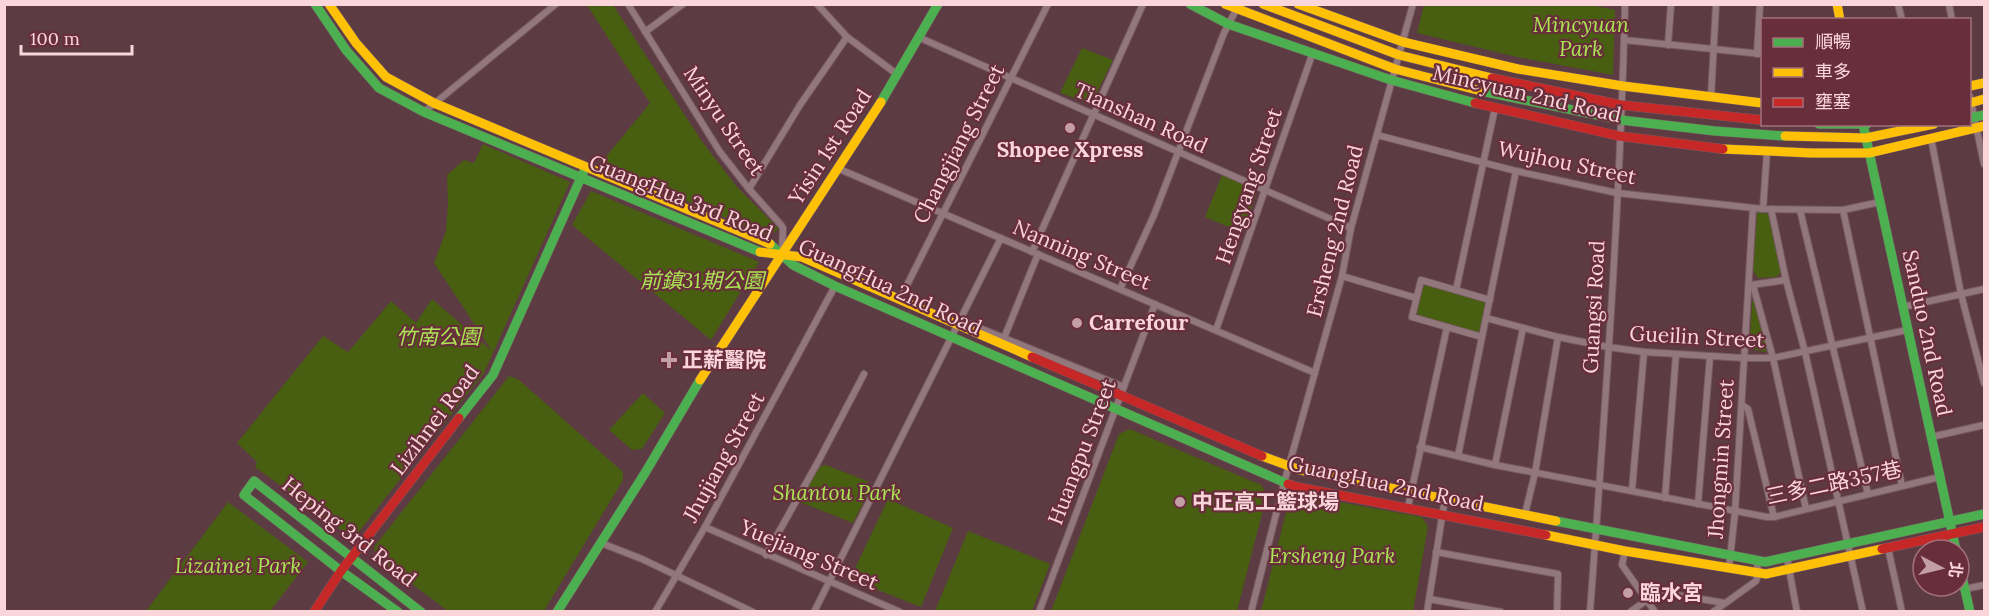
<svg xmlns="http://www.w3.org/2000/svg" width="1989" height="616" viewBox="0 0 1989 616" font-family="Lora,'Noto Sans TC',serif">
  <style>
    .green { fill: #485e11 }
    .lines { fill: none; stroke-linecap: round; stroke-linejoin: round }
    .street-casing { stroke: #775a60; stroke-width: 8 }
    .fast-casing { stroke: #775a60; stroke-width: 10 }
    .slow-casing { stroke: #775a60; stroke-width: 10 }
    .jam-casing { stroke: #775a60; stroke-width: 10 }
    .street { stroke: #92777d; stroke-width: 6 }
    .fast { stroke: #4caf50; stroke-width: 9 }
    .slow { stroke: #ffc107; stroke-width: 9 }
    .jam { stroke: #c62828; stroke-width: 9 }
    .poi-dot { fill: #c39fa5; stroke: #692e3b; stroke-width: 2 }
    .labels { text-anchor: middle; stroke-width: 4.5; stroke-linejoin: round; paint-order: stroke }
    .park-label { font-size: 21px; font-style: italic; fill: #aae553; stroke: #692e3b }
    .street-label { font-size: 21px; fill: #fad5da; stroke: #692e3b }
    .poi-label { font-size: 21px; font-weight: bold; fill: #fad5da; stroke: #692e3b; text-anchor: start }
  </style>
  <rect width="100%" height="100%" fill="#5c3b43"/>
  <g class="green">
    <path d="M587,5H613L701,140L737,187L779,229L768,236L600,164L650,103Z"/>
    <path d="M1590,5L1615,10L1613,75L1517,57L1417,33L1424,5Z"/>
    <path d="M1082,48L1113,60L1091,104L1060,93Z"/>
    <path d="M483,144L570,182L484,373L357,534H347L255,467L257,462L237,443L323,336L348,352L391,301L416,323L432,299L492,351L434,263L446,231L448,203L447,175L464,160L474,163Z"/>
    <path d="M1222,175L1254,187L1256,195L1243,233L1205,217Z"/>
    <path d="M591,191L759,262L711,340L572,225Z"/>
    <path d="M1759,211L1765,212L1770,216L1781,273L1776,277L1758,278L1753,270L1757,213Z"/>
    <path d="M1427,284L1485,299L1487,303L1481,330L1478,332L1419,317L1417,312L1423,287Z"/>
    <path d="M1752,301H1754L1766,346V352L1755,350L1750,342Z"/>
    <path d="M509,376L518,379L623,472V480L544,611H448L376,557L374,547Z"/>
    <path d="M643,393L665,413L642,449L632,450L609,430Z"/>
    <path d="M1130,429L1261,485L1267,494L1237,611H1051L1119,434Z"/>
    <path d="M826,465L867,481L871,487L853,523L800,502L818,467Z"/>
    <path d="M1300,495L1422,517L1428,527L1413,611H1261L1289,501Z"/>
    <path d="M888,499L953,528L921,607L850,579Z"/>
    <path d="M228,502L308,562L270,611H146Z"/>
    <path d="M968,531L1050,564L1032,611H935Z"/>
  </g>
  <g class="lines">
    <defs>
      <g id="street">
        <path d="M628,4L720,152L749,189L781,225L783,228L782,252"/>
        <path d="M817,4L847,37L898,75"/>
        <path d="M1898,4L1902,20"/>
        <path d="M1949,4L1952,20"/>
        <path d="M645,32L683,4"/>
        <path d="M918,37L1351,228"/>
        <path d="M1624,40L1762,54"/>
        <path d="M1668,45L1671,4"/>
        <path d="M1757,54L1760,4"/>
        <path d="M1711,97L1716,4"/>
        <path d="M1970,97L1984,164"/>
        <path d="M424,112L556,4"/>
        <path d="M1377,135L1516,171L1617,193L1763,209L1843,210L1880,202"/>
        <path d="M1931,138L1961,294L1984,383"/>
        <path d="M837,168L1315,373"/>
        <path d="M749,189L800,105L847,37"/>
        <path d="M1763,209L1767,151"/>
        <path d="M1771,209L1786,280L1805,352L1863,612"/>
        <path d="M1800,210L1868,494"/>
        <path d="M1843,210L1902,486"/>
        <path d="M1032,252L1143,4"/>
        <path d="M1038,254L1004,338L1124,387"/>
        <path d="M1342,276L1416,298"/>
        <path d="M1751,285L1786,280"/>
        <path d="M1753,285L1773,358L1806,509"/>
        <path d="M1120,289L1154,215L1224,33L1236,10"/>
        <path d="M1456,290L1495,108"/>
        <path d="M900,299L1048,4"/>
        <path d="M1490,300L1421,280L1412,317L1482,337L1516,171"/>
        <path d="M1903,307L1984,289"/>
        <path d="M1486,318L1558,337L1608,347L1644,352L1744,358H1773L1907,330"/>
        <path d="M960,320L1004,338"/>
        <path d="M1216,330L1313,52"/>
        <path d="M1742,405L1748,409L1774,517"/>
        <path d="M1931,437L1984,425"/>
        <path d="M1420,447L1495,465L1767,517H1774L1940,477"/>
        <path d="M1458,456L1482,337"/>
        <path d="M1495,465L1523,328"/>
        <path d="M1632,490L1644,352"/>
        <path d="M1665,498L1676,354"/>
        <path d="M1698,504L1710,356"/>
        <path d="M1408,507L1447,327"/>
        <path d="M1525,514L1535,473L1558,337"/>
        <path d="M705,527L900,612"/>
        <path d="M601,543L642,559L753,612"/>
        <path d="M1888,548L1902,612"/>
        <path d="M1625,551L1622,565L1655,612"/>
        <path d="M1436,552L1558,574L1557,612"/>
        <path d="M766,555L819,460L864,374"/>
        <path d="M1787,558L1797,612"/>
        <path d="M1729,568L1735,512L1753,208"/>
        <path d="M1640,589L1725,603"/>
        <path d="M1965,589L1984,585"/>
        <path d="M1429,599L1501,612"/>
        <path d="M655,612L705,527L835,286"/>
        <path d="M814,612L1001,238"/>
        <path d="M1039,612L1155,304"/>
        <path d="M1251,612L1284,483L1342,276L1351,228L1413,4"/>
        <path d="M1427,612L1445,498"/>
        <path d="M1590,612C1605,410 1620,207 1625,4"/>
        <path d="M1630,612L1647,600"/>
        <path d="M1713,612L1756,581L1758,573L1757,560"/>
      </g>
      <g id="fast">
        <path d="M315,4L346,50L379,88L424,112L760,252"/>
        <path d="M1190,4L1228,24L1391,80L1475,103"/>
        <path d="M1481,91L1621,120L1715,131L1785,136"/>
        <path d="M881,102L938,4"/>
        <path d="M1970,118L1984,115"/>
        <path d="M1819,124H1867"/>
        <path d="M1863,124L1956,550"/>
        <path d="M770,244L793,265L835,286L1288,484"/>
        <path d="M459,418L493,375L583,173"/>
        <path d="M1556,521L1765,562L1984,514"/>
        <path d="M1959,563L1970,612"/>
        <path d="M398,612L341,571L244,495L254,481L421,612"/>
        <path d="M557,612L645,473L700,380"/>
      </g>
      <g id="slow">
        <path d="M329,4L356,43L386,77L434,103L770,244"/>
        <path d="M1225,4L1395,69L1481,91"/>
        <path d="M1263,4L1399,55L1492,78"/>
        <path d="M1298,4L1403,42L1518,69L1623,86L1762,103"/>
        <path d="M1837,4L1840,20"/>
        <path d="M1970,86L1984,83"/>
        <path d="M1970,103L1984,99"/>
        <path d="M1785,136L1866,138L1934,124"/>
        <path d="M1723,149L1811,153H1869L1984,126"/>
        <path d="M760,252L802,257L1032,357"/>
        <path d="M700,380L881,102"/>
        <path d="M1262,456L1300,470L1556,521"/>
        <path d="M1546,535L1625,551L1766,574L1882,549"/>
      </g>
      <g id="jam">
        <path d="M1492,78L1621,105L1762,120"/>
        <path d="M1475,103L1619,136L1723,149"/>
        <path d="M1032,357L1262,456"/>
        <path d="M1288,484L1297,487L1546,535"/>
        <path d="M1882,549L1984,527"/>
        <path d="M314,612L341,571L459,418"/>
      </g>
    </defs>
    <use href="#street" class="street-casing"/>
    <use href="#fast" class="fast-casing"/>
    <use href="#slow" class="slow-casing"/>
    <use href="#jam" class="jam-casing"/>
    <use href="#street" class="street"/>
    <use href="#fast" class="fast"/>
    <use href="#slow" class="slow"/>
    <use href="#jam" class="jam"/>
  </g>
  <g class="poi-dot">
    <circle cx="1070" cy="128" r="6"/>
    <circle cx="1077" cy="323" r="6"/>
    <path d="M666 351h6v6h6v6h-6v6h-6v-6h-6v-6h6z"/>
    <circle cx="1180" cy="502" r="6"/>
    <circle cx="1628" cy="593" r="6"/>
  </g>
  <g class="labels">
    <g class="park-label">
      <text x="1581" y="32">Mincyuan<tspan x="1581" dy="24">Park</tspan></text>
      <text x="702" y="288">前鎮31期公園</text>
      <text x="438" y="344">竹南公園</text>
      <text x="837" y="500">Shantou Park</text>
      <text x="1332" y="563">Ersheng Park</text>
      <text x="238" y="573">Lizainei Park</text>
    </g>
    <g class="street-label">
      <text transform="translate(1527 94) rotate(13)" y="7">Mincyuan 2nd Road</text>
      <text transform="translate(1141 118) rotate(24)" y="7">Tianshan Road</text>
      <text transform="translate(724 121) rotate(56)" y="7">Minyu Street</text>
      <text transform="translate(959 144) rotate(-63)" y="7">Changjiang Street</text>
      <text transform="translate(830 147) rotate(-57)" y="7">Yisin 1st Road</text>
      <text transform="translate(1567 163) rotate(12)" y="7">Wujhou Street</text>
      <text transform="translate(1249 186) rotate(-71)" y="7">Hengyang Street</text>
      <text transform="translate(681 198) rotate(22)" y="7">GuangHua 3rd Road</text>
      <text transform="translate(1335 231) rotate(-76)" y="7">Ersheng 2nd Road</text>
      <text transform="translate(1082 255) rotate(23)" y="7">Nanning Street</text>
      <text transform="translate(890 287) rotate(25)" y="7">GuangHua 2nd Road</text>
      <text transform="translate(1594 307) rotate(-87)" y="7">Guangsi Road</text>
      <text transform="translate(1927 333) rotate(78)" y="7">Sanduo 2nd Road</text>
      <text transform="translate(1697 337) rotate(3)" y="7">Gueilin Street</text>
      <text transform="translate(435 420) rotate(-53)" y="7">Lizihnei Road</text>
      <text transform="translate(1082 452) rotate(-69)" y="7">Huangpu Street</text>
      <text transform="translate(724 457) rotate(-61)" y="7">Jhujiang Street</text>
      <text transform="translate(1721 459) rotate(-86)" y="7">Jhongmin Street</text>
      <text transform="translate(1834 483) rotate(-12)" y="7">三多二路357巷</text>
      <text transform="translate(1386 484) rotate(12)" y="7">GuangHua 2nd Road</text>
      <text transform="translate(349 532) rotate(38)" y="7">Heping 3rd Road</text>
      <text transform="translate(809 555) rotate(23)" y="7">Yuejiang Street</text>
    </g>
    <g class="poi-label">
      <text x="1070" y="157" text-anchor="middle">Shopee Xpress</text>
      <text x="1089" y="330">Carrefour</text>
      <text x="682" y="367">正薪醫院</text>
      <text x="1192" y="509">中正高工籃球場</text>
      <text x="1640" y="600">臨水宮</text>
    </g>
  </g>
  <rect width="1989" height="616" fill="none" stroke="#fad5da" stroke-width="12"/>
  <rect x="1761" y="18" width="210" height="108" fill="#692e3b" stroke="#a3717b" stroke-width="1.5"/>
  <rect x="1773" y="38" width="30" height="9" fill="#4caf50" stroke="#a3717b" stroke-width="1.5"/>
  <text x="1815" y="48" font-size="18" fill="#fad5da">順暢</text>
  <rect x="1773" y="68" width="30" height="9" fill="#ffc107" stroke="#a3717b" stroke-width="1.5"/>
  <text x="1815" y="78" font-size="18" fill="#fad5da">車多</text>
  <rect x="1773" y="98" width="30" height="9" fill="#c62828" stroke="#a3717b" stroke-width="1.5"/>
  <text x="1815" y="108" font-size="18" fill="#fad5da">壅塞</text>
  <g transform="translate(1941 568) rotate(97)"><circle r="28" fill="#692e3b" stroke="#a3717b" stroke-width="1.5"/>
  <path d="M0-4.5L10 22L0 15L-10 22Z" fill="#c39fa5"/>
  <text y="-9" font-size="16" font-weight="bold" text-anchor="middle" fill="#fad5da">北</text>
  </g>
  <path d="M21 45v9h111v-9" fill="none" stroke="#fad5da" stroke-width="3"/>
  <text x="30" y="45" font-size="18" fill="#fad5da" stroke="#692e3b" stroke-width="4.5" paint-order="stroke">100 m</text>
</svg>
